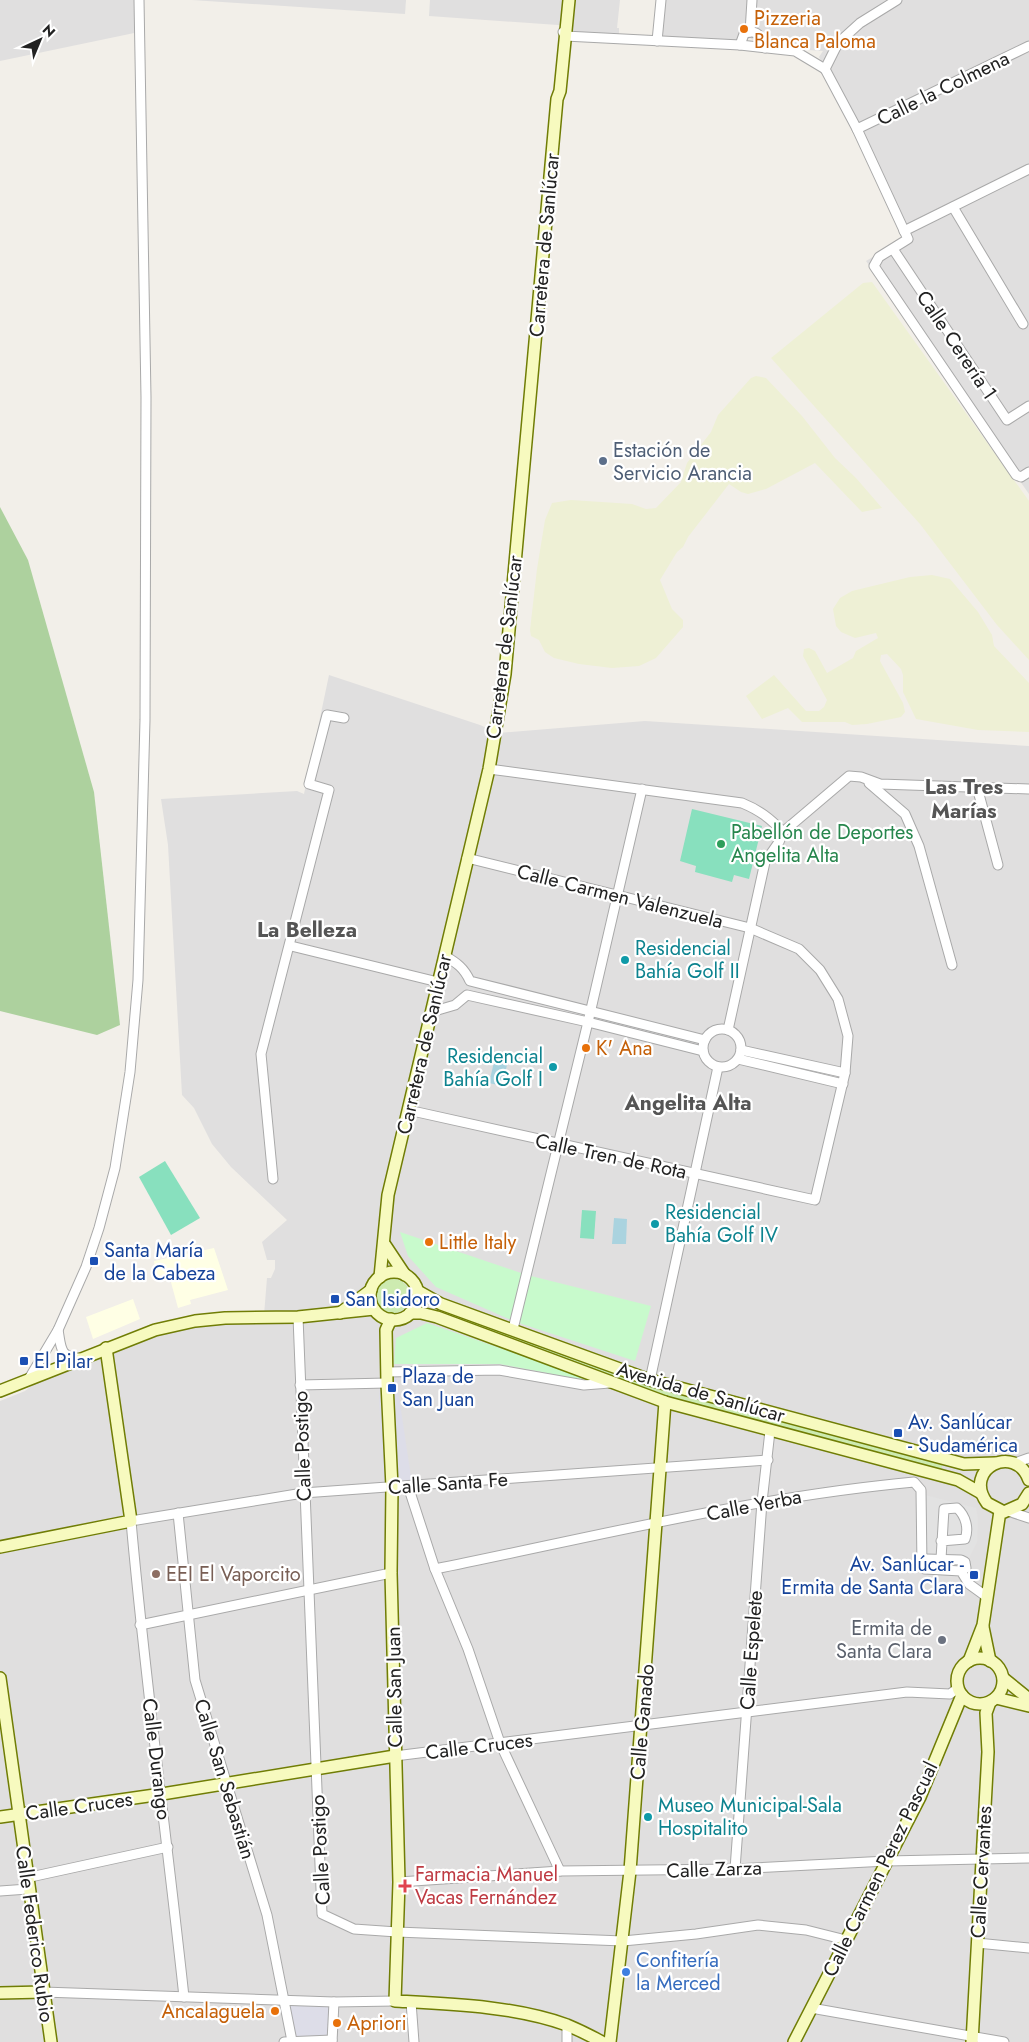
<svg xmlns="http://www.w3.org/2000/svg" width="1029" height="2042" viewBox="0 0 1029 2042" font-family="Jost,sans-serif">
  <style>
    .residential { fill: #e0dfdf }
    .education { fill: #ffffe5 }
    .farmland { fill: #eef0d5 }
    .grass { fill: #cdebb0 }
    .forest { fill: #add19e }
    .park { fill: #c8facc }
    .pitch { fill: #88e0be }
    .parking { fill: #e2e2e2 }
    .plaza { fill: #dddde8 }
    .water { fill: #aad3df }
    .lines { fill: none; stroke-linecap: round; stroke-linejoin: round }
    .street-casing { stroke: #a9a9a9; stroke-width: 11 }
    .secondary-casing { stroke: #707d05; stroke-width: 14 }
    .street { stroke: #fff; stroke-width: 9 }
    .secondary { stroke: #f7fabf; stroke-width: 11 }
    .food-dot { fill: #e8710a; stroke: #fff; stroke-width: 2 }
    .service-dot { fill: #5c6f8a; stroke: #fff; stroke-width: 2 }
    .leisure-dot { fill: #2e9e5b; stroke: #fff; stroke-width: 2 }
    .culture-dot { fill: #0f9aa8; stroke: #fff; stroke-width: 2 }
    .transit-dot { fill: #1a4fb4; stroke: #fff; stroke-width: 2 }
    .education-dot { fill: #8d6e63; stroke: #fff; stroke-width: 2 }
    .worship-dot { fill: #6b7280; stroke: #fff; stroke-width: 2 }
    .health-dot { fill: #e0444e; stroke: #fff; stroke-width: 2 }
    .shop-dot { fill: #3f7fe0; stroke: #fff; stroke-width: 2 }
    .labels { text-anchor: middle; stroke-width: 4.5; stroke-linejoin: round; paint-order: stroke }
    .food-label { font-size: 20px; fill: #c56008; stroke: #fff; text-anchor: start }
    .street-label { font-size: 20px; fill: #222; stroke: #fff }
    .service-label { font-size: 20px; fill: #4e5e75; stroke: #fff; text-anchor: start }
    .leisure-label { font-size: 20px; fill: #27864d; stroke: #fff; text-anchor: start }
    .culture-label { font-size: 20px; fill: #0d838f; stroke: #fff; text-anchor: start }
    .transit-label { font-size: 20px; fill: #164399; stroke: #fff; text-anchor: start }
    .education-label { font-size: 20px; fill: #785e54; stroke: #fff; text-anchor: start }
    .worship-label { font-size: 20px; fill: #5b616d; stroke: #fff; text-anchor: end }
    .health-label { font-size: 20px; fill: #be3a42; stroke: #fff; text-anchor: start }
    .shop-label { font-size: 20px; fill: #366cbe; stroke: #fff; text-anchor: start }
    .neighbourhood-label { font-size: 21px; font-weight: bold; fill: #555; stroke: #fff }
  </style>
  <rect width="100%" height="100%" fill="#f2efe9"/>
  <g class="residential">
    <path d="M0,0H139V32L0,61Z"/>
    <path d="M192,0H406L405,14Z"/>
    <path d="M430,0H620L617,28H619V37L565,36L566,26L558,25L429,16Z"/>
    <path d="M659,0H1029V494L866,261L908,236L819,57L823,51L765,47L750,38L738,46L660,41Z"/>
    <path d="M329,675L480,725L498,733L645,721L1029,746V2042H0V1401L25,1391L60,1363L142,1333L264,1315L267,1278H271L275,1269V1260H267L262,1242L287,1220L231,1167L212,1144L194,1108L182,1095L168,845L161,799L297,791L304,794Z"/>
  </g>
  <g class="education">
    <path d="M214,1248L228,1290L190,1300L191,1304L178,1308L169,1275L156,1276L154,1261Z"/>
    <path d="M133,1299L140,1319L93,1339L86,1317Z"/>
  </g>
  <g class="farmland">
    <path d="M872,282L1029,501V660L997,625L920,524L771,358L863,283Z"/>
    <path d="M756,376L766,378L802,416L835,458L856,478L882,508L862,512L815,463L766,489L748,494L741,492L729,484L688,537L683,547L677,552L660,580L672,609L683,620V627L656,658L639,666L612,668L579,664L554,658L545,652L539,640L531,636L530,630L537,569L545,520L552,503L571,500L632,504L646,509L656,508L681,482L687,463L711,432L718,415L751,378Z"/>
    <path d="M932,575L950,579L978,612L992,635L994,646L1029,683V732L978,730L916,719L903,692V675L901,669L887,654L881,655L880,661L903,703L905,712L901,717L867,724L852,725L845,722H802L788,708L762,719L746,696L774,675L806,711H819L824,707L827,700L803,656L804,649L809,648L815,651L827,673L853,658L856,651L878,638L876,633L855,638L841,632L836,626L833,609L840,598L852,591L910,577Z"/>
  </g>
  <g class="grass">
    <circle cx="393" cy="1296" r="17"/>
    <path d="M446,1308L637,1380L943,1462L941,1470L665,1396L444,1315Z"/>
  </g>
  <path class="forest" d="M0,507L28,560L94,792L120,1025L97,1035L0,1011Z"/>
  <g class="park">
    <path d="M400,1232L527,1275L651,1306L635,1361L516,1322L436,1287L408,1256Z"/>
    <path d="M427,1323L590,1379L584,1380L500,1364H394L396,1338Z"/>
  </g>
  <g class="pitch">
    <path d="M692,809L762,826L749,879L734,875L732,882L695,872L696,866L680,861Z"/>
    <path d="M165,1161L200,1218L171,1235L139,1177Z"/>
    <path d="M582,1210L596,1211L594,1239L580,1238Z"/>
  </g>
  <path class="parking" d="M925,1495L976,1508L978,1520L977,1542L969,1558L923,1554Z"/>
  <g class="plaza">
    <path d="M396,1377L413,1490L384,1492L379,1398L380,1386Z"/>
    <path d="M283,2001L334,2002L332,2040L292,2041Z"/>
  </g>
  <g class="water">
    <path d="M495,1058L508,1061L502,1086L489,1083Z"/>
    <path d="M614,1218L627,1219L626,1244H612Z"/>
  </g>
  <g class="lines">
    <defs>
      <g id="street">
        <path d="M563,32L565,36L740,45L795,51L825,69L838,43L860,23L897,0"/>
        <path d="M750,32L752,0"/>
        <path d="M657,41L661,0"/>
        <path d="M740,45L744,34C757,28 762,37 765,48"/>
        <path d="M825,69L857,129L908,239L879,257L874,266L1016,475L1021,477L1029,472"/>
        <path d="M857,129L1029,46"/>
        <path d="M953,207L1023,324"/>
        <path d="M904,231L1029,169"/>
        <path d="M893,249L1007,420L1029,406"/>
        <path d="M489,769L742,803C759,810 770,818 783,832"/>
        <path d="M869,783L905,814L919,846L952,965"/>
        <path d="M977,787L998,865"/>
        <path d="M783,832L849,776L861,777L880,784L1029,789"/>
        <path d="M291,946L438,982"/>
        <path d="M445,956C457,963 464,968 470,981L705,1040"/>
        <path d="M431,1012L455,1005L467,995L588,1022L703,1051"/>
        <circle cx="722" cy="1048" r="19"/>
        <path d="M728,1030L765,862L779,842L783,832"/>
        <path d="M741,1050L845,1073"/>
        <path d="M738,1059L843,1084"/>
        <path d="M408,1110L815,1200L845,1073L848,1036L838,999L820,970L799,949L750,928L467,858"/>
        <path d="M273,1179L261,1054L329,790L309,784L327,715L344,718"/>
        <path d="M298,1317L322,1914L354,1929L397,1932L623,1941L696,1934L758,1925L806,1930L846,1940"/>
        <path d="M513,1329L588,1022L642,789"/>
        <path d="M58,1330C61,1345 59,1358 79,1358"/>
        <path d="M387,1372L499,1370L584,1385L610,1383"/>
        <path d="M30,1377L58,1330L86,1267L99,1228L115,1168L130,1072L138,980L145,720L146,397L139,0"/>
        <path d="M650,1380L718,1067"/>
        <path d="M300,1385L387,1383"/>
        <path d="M1015,1463L1029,1458"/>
        <path d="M408,1486L435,1569L468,1649L500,1743L560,1871"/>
        <path d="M1008,1511L1029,1518"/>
        <path d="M178,1513L195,1680L267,1915L292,2041"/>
        <path d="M941,1541L965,1539C969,1529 966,1516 957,1508L944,1509L941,1559"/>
        <path d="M921,1563L926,1559L961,1560L965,1562L966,1568L961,1571"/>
        <path d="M435,1569C594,1537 752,1497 914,1482L921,1490L922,1566L925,1569L961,1571L969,1584L987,1597"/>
        <path d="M140,1625L391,1573"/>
        <path d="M395,1756L907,1692L950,1694L958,1688"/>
        <path d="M735,1869L762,1502L770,1431"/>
        <path d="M26,1878L168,1847"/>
        <path d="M399,1882L560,1871L735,1869L887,1861L1029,1858"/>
        <path d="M0,1891L28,1889"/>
        <path d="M977,1943L1029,1948"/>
        <path d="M43,1992L334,2002L395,2001"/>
        <path d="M184,1997C167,1838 145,1680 131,1521L303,1493L768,1460"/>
        <path d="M411,2002L414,2042"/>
        <path d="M811,2008L1004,2042"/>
        <path d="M567,2025V2042"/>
        <path d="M284,2042L332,2040"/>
        <path d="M332,2042L334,2002"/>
      </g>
      <g id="secondary">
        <path d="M385,1245L405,1275"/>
        <circle cx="394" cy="1296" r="24"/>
        <path d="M380,1277L388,1195L489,769L505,674L557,99L560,91L569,0"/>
        <path d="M416,1290L441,1304L650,1380L964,1464L995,1463"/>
        <path d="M340,1313L371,1290"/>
        <path d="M410,1313H421L437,1317L665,1402L958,1480L981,1493"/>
        <path d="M391,1319L386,1330L387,1383L392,1487L391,1573L399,1882L395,2001C452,2004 514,2006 567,2025C579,2030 591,2036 602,2042"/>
        <path d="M0,1391L155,1330L195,1321L225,1318L298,1317L374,1309"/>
        <path d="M1029,1480C1015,1442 962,1469 987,1503L1004,1512L1022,1504L1029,1493"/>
        <path d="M0,1547L131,1521L106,1348"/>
        <path d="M983,1627L990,1661"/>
        <circle cx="980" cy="1681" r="23"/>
        <path d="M969,1661L983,1625L1000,1511"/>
        <path d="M0,1678L51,2042"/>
        <path d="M1003,1678L1029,1699"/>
        <path d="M996,1698L1029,1706"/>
        <path d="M0,1817L162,1794L395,1756"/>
        <path d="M0,1993L43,1992"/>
        <path d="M610,2042L630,1871L665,1402"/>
        <path d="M794,2042L920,1797L962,1695"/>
        <path d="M972,2042L988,1752L986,1713L990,1702"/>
      </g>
    </defs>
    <use href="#street" class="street-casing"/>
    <use href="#secondary" class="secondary-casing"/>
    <use href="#street" class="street"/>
    <use href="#secondary" class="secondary"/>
  </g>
  <g class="food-dot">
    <circle cx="744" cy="29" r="5"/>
    <circle cx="586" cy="1048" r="5"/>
    <circle cx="429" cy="1242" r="5"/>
    <circle cx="275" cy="2011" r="5"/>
    <circle cx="337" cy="2023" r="5"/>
  </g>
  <circle class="service-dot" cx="603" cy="461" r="5"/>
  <circle class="leisure-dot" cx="721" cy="844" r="5"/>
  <g class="culture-dot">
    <circle cx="625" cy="960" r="5"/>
    <circle cx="553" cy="1067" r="5"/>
    <circle cx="655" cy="1224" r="5"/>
    <circle cx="648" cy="1817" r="5"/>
  </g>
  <g class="transit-dot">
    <rect x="89" y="1256" width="10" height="10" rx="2.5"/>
    <rect x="330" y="1294" width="10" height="10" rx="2.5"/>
    <rect x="19" y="1356" width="10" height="10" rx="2.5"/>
    <rect x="387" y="1383" width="10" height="10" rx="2.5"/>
    <rect x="893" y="1428" width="10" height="10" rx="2.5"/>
    <rect x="969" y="1570" width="10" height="10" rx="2.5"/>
  </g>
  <circle class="education-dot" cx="156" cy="1574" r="5"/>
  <circle class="worship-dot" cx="942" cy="1640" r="5"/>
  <path class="health-dot" d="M402.5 1878.5h5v5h5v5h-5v5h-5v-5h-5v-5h5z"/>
  <circle class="shop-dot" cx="626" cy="1972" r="5"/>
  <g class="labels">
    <g class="food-label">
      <text x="754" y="25">Pizzeria<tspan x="754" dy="23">Blanca Paloma</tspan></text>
      <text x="596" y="1055">K' Ana</text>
      <text x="439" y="1249">Little Italy</text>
      <text x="265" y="2018" text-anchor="end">Ancalaguela</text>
      <text x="347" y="2030">Apriori</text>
    </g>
    <g class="street-label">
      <text transform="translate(943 88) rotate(-26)" y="7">Calle la Colmena</text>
      <text transform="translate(544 245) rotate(-85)" y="7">Carretera de Sanlúcar</text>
      <text transform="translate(957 345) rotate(56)" y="7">Calle Cerería 1</text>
      <text transform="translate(504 647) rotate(-83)" y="7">Carretera de Sanlúcar</text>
      <text transform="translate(620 896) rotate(14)" y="7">Calle Carmen Valenzuela</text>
      <text transform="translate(424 1044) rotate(-77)" y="7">Carretera de Sanlúcar</text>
      <text transform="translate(611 1156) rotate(12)" y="7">Calle Tren de Rota</text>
      <text transform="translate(701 1392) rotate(16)" y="7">Avenida de Sanlúcar</text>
      <text transform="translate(302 1446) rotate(-92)" y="7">Calle Postigo</text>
      <text transform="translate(448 1483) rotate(-4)" y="7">Calle Santa Fe</text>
      <text transform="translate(754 1505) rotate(-11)" y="7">Calle Yerba</text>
      <text transform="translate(751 1650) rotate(-86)" y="7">Calle Espelete</text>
      <text transform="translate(394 1687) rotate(-91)" y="7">Calle San Juan</text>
      <text transform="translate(642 1722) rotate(-85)" y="7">Calle Ganado</text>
      <text transform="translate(479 1746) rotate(-7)" y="7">Calle Cruces</text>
      <text transform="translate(157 1759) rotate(83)" y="7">Calle Durango</text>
      <text transform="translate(225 1779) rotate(73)" y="7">Calle San Sebastián</text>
      <text transform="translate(79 1806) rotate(-8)" y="7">Calle Cruces</text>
      <text transform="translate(320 1850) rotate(-93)" y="7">Calle Postigo</text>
      <text transform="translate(714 1869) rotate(-2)" y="7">Calle Zarza</text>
      <text transform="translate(880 1869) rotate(-64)" y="7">Calle Carmen Perez Pascual</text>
      <text transform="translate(981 1872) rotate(-87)" y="7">Calle Cervantes</text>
      <text transform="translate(35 1934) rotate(82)" y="7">Calle Federico Rubio</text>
    </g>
    <g class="service-label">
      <text x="613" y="457">Estación de<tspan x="613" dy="23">Servicio Arancia</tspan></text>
    </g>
    <g class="leisure-label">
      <text x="731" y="839">Pabellón de Deportes<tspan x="731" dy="23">Angelita Alta</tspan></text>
    </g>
    <g class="culture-label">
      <text x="635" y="955">Residencial<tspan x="635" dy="23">Bahía Golf II</tspan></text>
      <text x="543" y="1063" text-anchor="end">Residencial<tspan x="543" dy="23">Bahía Golf I</tspan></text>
      <text x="665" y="1219">Residencial<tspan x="665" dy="23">Bahía Golf IV</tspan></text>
      <text x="658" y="1812">Museo Municipal-Sala<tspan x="658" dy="23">Hospitalito</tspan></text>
    </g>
    <g class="transit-label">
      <text x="104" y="1257">Santa María<tspan x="104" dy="23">de la Cabeza</tspan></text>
      <text x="345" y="1306">San Isidoro</text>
      <text x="34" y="1368">El Pilar</text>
      <text x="402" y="1383">Plaza de<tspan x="402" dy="23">San Juan</tspan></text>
      <text x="908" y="1429">Av. Sanlúcar<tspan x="908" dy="23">- Sudamérica</tspan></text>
      <text x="964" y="1571" text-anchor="end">Av. Sanlúcar -<tspan x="964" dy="23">Ermita de Santa Clara</tspan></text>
    </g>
    <g class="education-label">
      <text x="166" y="1581">EEI El Vaporcito</text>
    </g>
    <g class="worship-label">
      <text x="932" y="1635">Ermita de<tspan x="932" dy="23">Santa Clara</tspan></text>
    </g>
    <g class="health-label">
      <text x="415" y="1881">Farmacia Manuel<tspan x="415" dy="23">Vacas Fernández</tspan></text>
    </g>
    <g class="shop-label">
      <text x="636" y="1967">Confitería<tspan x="636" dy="23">la Merced</tspan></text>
    </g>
    <g class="neighbourhood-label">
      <text x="964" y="794">Las Tres<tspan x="964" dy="24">Marías</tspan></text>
      <text x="307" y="937">La Belleza</text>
      <text x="688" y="1110">Angelita Alta</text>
    </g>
  </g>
  <g transform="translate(40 40) rotate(44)" stroke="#ffffff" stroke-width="4" paint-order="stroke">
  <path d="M0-4L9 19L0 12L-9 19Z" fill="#222222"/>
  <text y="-8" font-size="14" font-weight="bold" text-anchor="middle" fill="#222222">N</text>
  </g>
</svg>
